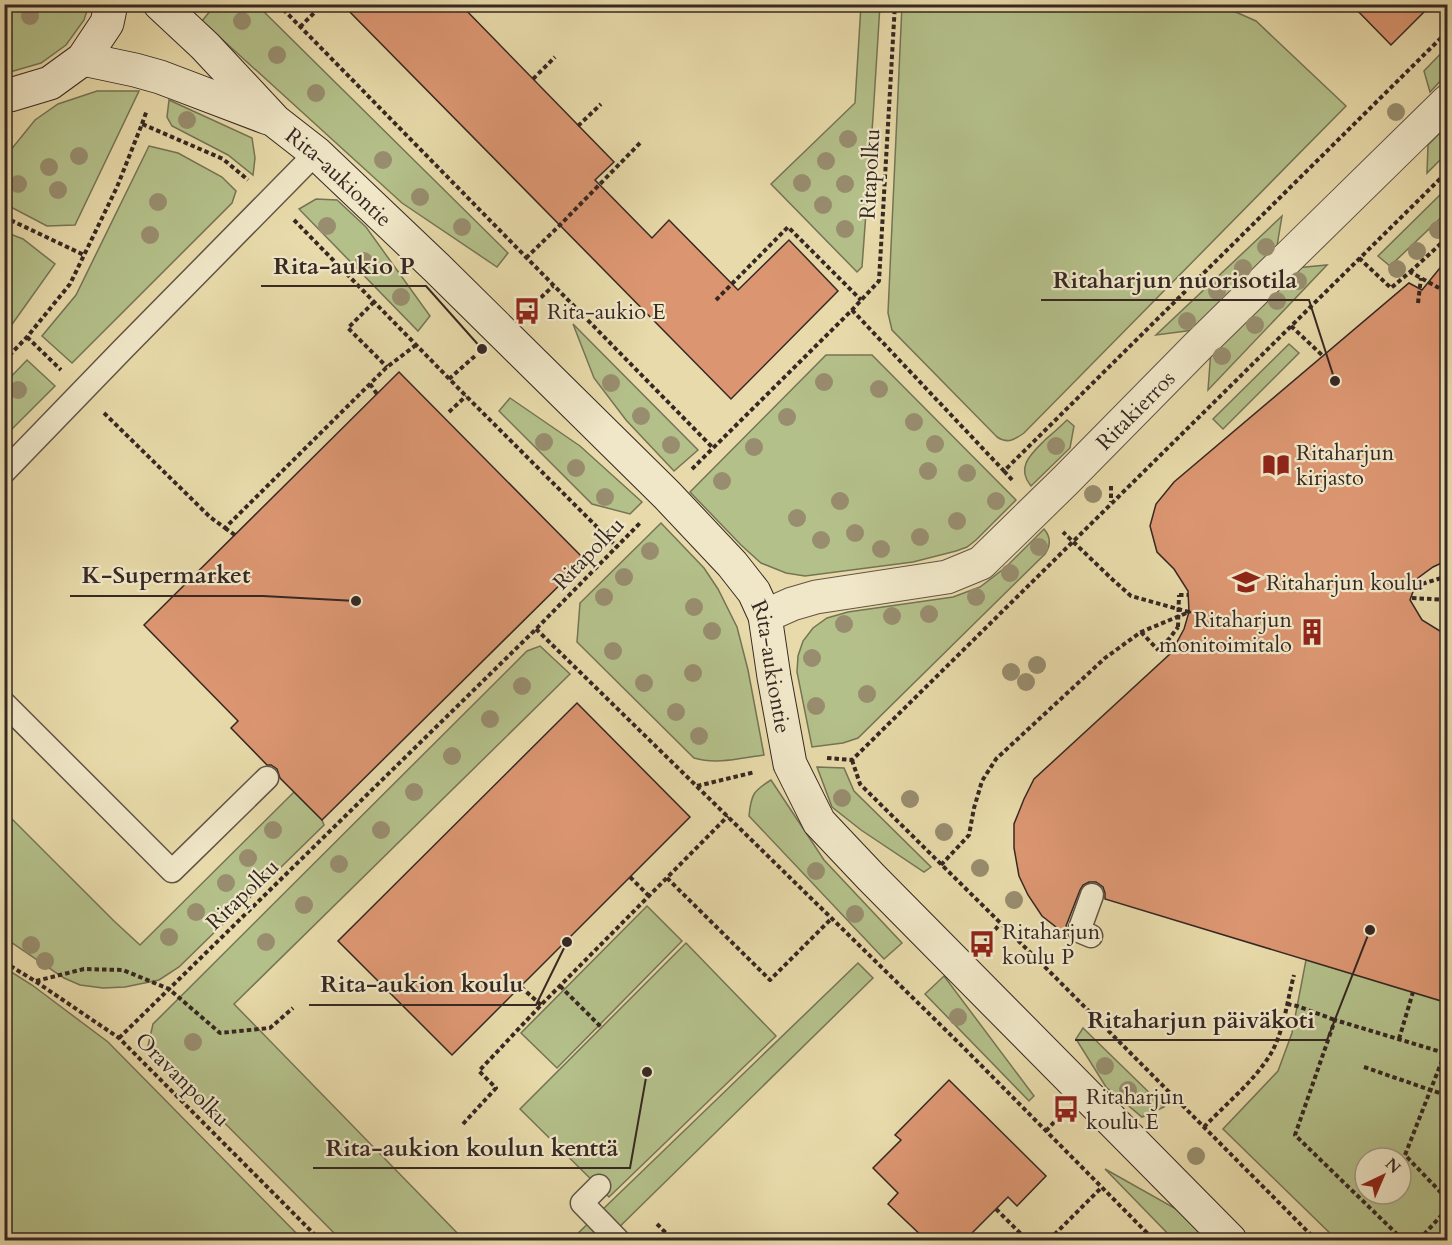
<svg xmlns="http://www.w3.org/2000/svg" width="1452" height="1245" viewBox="0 0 1452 1245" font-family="Cardo,serif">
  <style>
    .green { fill: #b4c08a; stroke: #757456; stroke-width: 1.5; fill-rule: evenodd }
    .building { fill: #db9671; stroke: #362823; stroke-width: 1.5 }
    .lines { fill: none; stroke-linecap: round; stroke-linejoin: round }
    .lane-casing { stroke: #625445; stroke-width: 25 }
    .street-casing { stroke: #625445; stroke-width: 35 }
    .secondary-casing { stroke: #362823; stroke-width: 35 }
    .path { stroke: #362823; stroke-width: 4; stroke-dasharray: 4.5 3; stroke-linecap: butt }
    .lane { stroke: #f0e7c8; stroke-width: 22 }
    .street { stroke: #f0e7c8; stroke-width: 33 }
    .secondary { stroke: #f0e7c8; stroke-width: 33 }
    .path-bridge { stroke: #362823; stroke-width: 4; stroke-dasharray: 4.5 3; stroke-linecap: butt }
    .tree { fill: #988d6e }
    .labels { text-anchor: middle; stroke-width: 4.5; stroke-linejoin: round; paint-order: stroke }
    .street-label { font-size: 22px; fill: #362823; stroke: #f0e7c8 }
    .poi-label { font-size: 22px; fill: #362823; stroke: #f0e7c8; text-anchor: start }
    .leader { fill: none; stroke: #362823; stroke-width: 2 }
    .callout-dot { fill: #362823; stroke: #f0e7c8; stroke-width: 2 }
    .callout-label { font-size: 24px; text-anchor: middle; font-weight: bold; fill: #362823; stroke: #f0e7c8; stroke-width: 4.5; stroke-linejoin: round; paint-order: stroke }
  </style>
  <rect width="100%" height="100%" fill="#e8daaa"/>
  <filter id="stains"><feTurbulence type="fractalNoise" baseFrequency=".00333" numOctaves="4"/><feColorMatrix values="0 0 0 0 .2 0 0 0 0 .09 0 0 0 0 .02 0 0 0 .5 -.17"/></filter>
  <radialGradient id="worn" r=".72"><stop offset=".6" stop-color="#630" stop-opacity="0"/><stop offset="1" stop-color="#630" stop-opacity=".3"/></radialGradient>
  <g class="green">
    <path d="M4,5L5,4L89,5L84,20L66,45L41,63L10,72H5Z"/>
    <path d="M215,5H257L508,253L497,267L402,203L202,21Z"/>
    <path d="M861,5H880L873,117L862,267L857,272L771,184L855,103Z"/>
    <path d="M902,5H1220L1256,21L1346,106L1024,433C1014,440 1008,444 997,437L892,330L888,313Z"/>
    <path d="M1447,47V74L1430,92L1424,71Z"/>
    <path d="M97,91H139L75,225L47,226L5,204V157L35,120L58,104Z"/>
    <path d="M169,100L252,138L255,158L253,175L228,155L172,126L167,117Z"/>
    <path d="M1447,126V153L1427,173L1428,145Z"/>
    <path d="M149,146L178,153L222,177L236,191L232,203L72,363L42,336L76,295Z"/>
    <path d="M1447,188V212L1390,266L1378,256Z"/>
    <path d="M316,199L337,200L366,227L430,316L418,331L299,209Z"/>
    <path d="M1282,216L1276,252L1194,330L1156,335Z"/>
    <path d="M5,232L23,239L55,264L13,323L5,333Z"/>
    <path d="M1327,265L1208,390L1211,349L1295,268Z"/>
    <path d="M573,324L698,450L674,471L626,420L594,378Z"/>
    <path d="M1289,344L1299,353L1223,429L1213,419Z"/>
    <path d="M826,355H872L1016,500L976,540L967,547L956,551L913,562L805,576L786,573L761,563L741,545L690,492Z"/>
    <path d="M27,360L55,386L5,436V383Z"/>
    <path d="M510,398L580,446L642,502L630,514L592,504L499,411Z"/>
    <path d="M1067,420L1074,426L1070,448L1031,486C1015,467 1032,453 1045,440C1053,433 1060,427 1067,420Z"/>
    <path d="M661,523L704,568L718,589L737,627L748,670L764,755C741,758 717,765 694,758L577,642L580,603Z"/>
    <path d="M1044,529C1051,537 1051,545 1045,554L858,738L843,743L812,747L797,672L798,656L803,641L813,628L827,618L848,612L953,597L980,587L1006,567Z"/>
    <path d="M540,646L570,674L234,1004L464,1240H341L148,1046L153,1024L527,651Z"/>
    <path d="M817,767L844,768L854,791L931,867L924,872L861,830L832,807Z"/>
    <path d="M771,780L824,860L902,943L884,959L749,816C751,795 753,791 771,780Z"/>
    <path d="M294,792L322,820L324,825L179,967L159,980L125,987L103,988L80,985L64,978L5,938L4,811L114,921L140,945Z"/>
    <path d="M647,906L682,941L557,1068L521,1033Z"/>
    <path d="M686,943L776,1036L609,1197L520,1109Z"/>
    <path d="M1306,960L1447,1003V1240H1337L1223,1129L1278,1071L1292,1033ZM1365,1158H1401V1194H1365Z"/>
    <path d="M858,963L873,978L606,1240H571Z"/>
    <path d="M5,968L32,985L108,1042L303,1240H5Z"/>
    <path d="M944,976L1034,1096L1029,1101L925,994Z"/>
    <path d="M1083,1028L1164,1107L1142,1117L1106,1087L1076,1039Z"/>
    <path d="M1105,1169L1178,1210L1208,1240H1174Z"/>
  </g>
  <g class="building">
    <path d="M342,4H460L614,162L595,180L652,238L669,220L738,290L789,240L838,291L731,399Z"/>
    <path d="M1351,4H1432L1391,45Z"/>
    <path d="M1448,258V560L1433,567L1418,578L1410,600L1422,620L1448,636V1003L1105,899V893L1103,887L1096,882H1089L1083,885L1080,890L1066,926L1065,934L1042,916L1028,895L1019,876L1014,848V824L1024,799L1034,779L1171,653L1184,629L1189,612L1188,591L1174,569L1157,552L1150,526L1156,504L1174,482L1409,283L1422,290Z"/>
    <path d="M399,372L585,560L322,820L280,778L277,769L271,765H267L231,728L238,721L144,625Z"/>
    <path d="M577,703L690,817L452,1055L338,941Z"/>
    <path d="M949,1080L1046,1176L1017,1206L1008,1197L965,1240H926L888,1204L898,1193L873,1168L901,1140L895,1135Z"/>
  </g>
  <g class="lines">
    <defs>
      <g id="lane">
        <path d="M4,472L123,349L316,153"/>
        <path d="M4,703L172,871L267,778"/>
        <path d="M1091,936L1079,931L1092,895"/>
        <path d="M599,1186L582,1203L618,1240"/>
      </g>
      <g id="street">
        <path id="s1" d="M765,616L792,604L816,597L947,577L981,563L1066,480L1197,347L1448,101"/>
      </g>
      <g id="secondary">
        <path id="s2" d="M160,4L205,46L275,121L316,153L437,268L667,495L732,564L754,592L765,616L774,677L790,764L819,822L871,877L1230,1240"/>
        <path d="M83,59L135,70L160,77L268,118"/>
        <path d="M4,94L10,95L50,83L83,59L107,23L111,4"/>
      </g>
    </defs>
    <use href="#lane" class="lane-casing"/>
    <use href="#street" class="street-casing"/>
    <use href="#secondary" class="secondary-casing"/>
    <g class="path">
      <path d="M278,4L713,448"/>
      <path d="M300,27L323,4"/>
      <path d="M533,79L555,57"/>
      <path d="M142,124L147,110"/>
      <path d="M578,126L601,104"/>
      <path d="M4,217L84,255"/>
      <path d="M294,220L466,396L617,547"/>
      <path d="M526,258L560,225L640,143"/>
      <path d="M1359,258L1391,288L1410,272L1448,293"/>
      <path d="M1410,272L1448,237"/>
      <path d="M716,300L788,227L861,300"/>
      <path d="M374,302L348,328L387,367"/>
      <path d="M1418,303L1421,278"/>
      <path d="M530,308L553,286"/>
      <path d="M852,310L1004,471L1448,31"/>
      <path d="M1291,326L1323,356"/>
      <path d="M27,337L61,370"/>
      <path d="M4,361L27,337L70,284L117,187L142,124L223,159L248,180"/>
      <path d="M449,379L475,356"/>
      <path d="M370,384L377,394"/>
      <path d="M449,412L466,396"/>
      <path d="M104,413L210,517L225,528L387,367L416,345"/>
      <path d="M692,469L852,310L879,281L895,4"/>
      <path d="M1004,471L1014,482"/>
      <path d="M1111,486V502"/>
      <path d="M225,528L235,535"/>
      <path d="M1415,586L1448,576"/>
      <path d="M1179,595H1188"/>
      <path d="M1412,598L1448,600"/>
      <path d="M536,629L961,1045L1154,1240"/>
      <path d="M1141,632L1158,650L1169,639L1178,627"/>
      <path d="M827,758L852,760L1448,171"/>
      <path d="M852,760L860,784L1053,975L1316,1240"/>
      <path d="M697,786L755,772"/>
      <path d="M941,865L969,835L974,808L982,781L996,759L1105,658L1141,632L1189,612L1131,596L1113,580L1063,532"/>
      <path d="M630,877L649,896"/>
      <path d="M667,878L770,980L832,918"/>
      <path d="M985,941L1000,924"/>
      <path d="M4,962L35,981L119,1038L320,1240"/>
      <path d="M36,981L84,969L123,970L169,989L220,1033L270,1028L293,1008"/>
      <path d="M560,986L602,1028"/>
      <path d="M521,987L541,1005"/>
      <path d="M1287,1004L1297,1006L1335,1020"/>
      <path d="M119,1038L536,629L641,522"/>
      <path d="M1399,1039L1413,992"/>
      <path d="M1445,1053L1405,1155L1448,1200"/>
      <path d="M1364,1067L1448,1096"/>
      <path d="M463,1124L496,1088L479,1071L541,1005L728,816"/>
      <path d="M1204,1127C1225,1105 1254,1081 1270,1055C1284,1032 1287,1001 1294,975"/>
      <path d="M1046,1131L1057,1119"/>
      <path d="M996,1209L1027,1240"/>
      <path d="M657,1224L673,1240"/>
      <path d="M1049,1240L1102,1187"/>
      <path d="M1403,1240L1295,1135L1335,1020L1448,1054"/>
      <path d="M1419,1240L1448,1208"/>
    </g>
    <use href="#lane" class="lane"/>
    <use href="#street" class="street"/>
    <use href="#secondary" class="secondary"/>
    <path class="path-bridge" d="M1178,627L1179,595"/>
  </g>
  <g class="tree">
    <circle cx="30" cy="16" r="9"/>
    <circle cx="242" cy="21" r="9"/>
    <circle cx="277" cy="55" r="9"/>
    <circle cx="316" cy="93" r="9"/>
    <circle cx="1396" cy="112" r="9"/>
    <circle cx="187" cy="120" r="9"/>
    <circle cx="848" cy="139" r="9"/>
    <circle cx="79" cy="156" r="9"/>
    <circle cx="383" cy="160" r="9"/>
    <circle cx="826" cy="161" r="9"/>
    <circle cx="49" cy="167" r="9"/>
    <circle cx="802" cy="183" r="9"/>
    <circle cx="18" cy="184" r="9"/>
    <circle cx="845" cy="184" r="9"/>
    <circle cx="58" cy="190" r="9"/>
    <circle cx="420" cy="197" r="9"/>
    <circle cx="158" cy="202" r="9"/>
    <circle cx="823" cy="205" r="9"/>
    <circle cx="327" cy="226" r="9"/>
    <circle cx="462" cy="227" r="9"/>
    <circle cx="845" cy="229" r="9"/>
    <circle cx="1438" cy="230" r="9"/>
    <circle cx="150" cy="235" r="9"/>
    <circle cx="1266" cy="247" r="9"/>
    <circle cx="1417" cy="251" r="9"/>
    <circle cx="364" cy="261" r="9"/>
    <circle cx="1243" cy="268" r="9"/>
    <circle cx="1397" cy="269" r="9"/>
    <circle cx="1298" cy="281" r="9"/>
    <circle cx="1217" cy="291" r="9"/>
    <circle cx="401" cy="297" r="9"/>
    <circle cx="1277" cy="301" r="9"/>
    <circle cx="1187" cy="321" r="9"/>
    <circle cx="1255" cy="325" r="9"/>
    <circle cx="1222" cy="356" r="9"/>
    <circle cx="824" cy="382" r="9"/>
    <circle cx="611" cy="383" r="9"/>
    <circle cx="879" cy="389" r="9"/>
    <circle cx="18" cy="390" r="9"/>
    <circle cx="641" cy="416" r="9"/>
    <circle cx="787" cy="417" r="9"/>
    <circle cx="914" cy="422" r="9"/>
    <circle cx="544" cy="442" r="9"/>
    <circle cx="935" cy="444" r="9"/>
    <circle cx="671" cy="445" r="9"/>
    <circle cx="1056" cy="446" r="9"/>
    <circle cx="754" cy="447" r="9"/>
    <circle cx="576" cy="468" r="9"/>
    <circle cx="928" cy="471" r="9"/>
    <circle cx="967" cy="473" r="9"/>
    <circle cx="722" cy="481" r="9"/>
    <circle cx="1093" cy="494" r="9"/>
    <circle cx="605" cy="497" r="9"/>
    <circle cx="840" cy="501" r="9"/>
    <circle cx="996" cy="501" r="9"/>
    <circle cx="797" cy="518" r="9"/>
    <circle cx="957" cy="521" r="9"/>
    <circle cx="855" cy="533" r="9"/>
    <circle cx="920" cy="537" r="9"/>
    <circle cx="821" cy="540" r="9"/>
    <circle cx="1039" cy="547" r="9"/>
    <circle cx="881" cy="549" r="9"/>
    <circle cx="650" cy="551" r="9"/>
    <circle cx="1010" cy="573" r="9"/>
    <circle cx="624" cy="577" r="9"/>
    <circle cx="604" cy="597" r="9"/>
    <circle cx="976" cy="597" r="9"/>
    <circle cx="694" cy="607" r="9"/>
    <circle cx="929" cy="614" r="9"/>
    <circle cx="892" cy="616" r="9"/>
    <circle cx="844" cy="624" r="9"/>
    <circle cx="712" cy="631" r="9"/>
    <circle cx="613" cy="651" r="9"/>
    <circle cx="812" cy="658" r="9"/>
    <circle cx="1037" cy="665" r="9"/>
    <circle cx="1011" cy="672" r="9"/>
    <circle cx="693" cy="673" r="9"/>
    <circle cx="1026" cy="682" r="9"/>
    <circle cx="644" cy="683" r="9"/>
    <circle cx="522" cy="686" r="9"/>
    <circle cx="867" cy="694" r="9"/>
    <circle cx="816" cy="706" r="9"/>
    <circle cx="676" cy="712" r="9"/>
    <circle cx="490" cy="719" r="9"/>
    <circle cx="699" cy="736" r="9"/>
    <circle cx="452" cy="756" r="9"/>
    <circle cx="414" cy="792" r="9"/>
    <circle cx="842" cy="798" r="9"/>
    <circle cx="910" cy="799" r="9"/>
    <circle cx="273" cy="830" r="9"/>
    <circle cx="381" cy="830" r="9"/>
    <circle cx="944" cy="832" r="9"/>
    <circle cx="248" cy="858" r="9"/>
    <circle cx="339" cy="864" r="9"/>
    <circle cx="980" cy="868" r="9"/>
    <circle cx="816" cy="871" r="9"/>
    <circle cx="226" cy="883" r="9"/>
    <circle cx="1014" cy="900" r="9"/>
    <circle cx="304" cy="905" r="9"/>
    <circle cx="196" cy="912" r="9"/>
    <circle cx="855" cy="914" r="9"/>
    <circle cx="169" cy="937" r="9"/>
    <circle cx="266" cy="942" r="9"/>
    <circle cx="31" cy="945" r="9"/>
    <circle cx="45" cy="961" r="9"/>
    <circle cx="958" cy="1017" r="9"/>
    <circle cx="193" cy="1042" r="9"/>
    <circle cx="1105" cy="1066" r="9"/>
    <circle cx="1128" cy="1090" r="9"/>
    <circle cx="1196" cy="1156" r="9"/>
  </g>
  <defs>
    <symbol id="bus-bare" viewBox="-9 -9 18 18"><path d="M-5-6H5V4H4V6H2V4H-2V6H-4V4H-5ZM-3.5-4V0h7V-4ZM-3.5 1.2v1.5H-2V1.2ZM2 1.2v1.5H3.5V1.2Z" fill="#8f2418" stroke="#f0e7c8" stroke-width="2.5" paint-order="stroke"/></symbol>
    <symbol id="library-bare" viewBox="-9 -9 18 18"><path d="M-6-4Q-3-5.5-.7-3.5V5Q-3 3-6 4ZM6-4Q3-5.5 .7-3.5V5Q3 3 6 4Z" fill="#8f2418" stroke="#f0e7c8" stroke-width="2.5" paint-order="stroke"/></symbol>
    <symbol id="school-bare" viewBox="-9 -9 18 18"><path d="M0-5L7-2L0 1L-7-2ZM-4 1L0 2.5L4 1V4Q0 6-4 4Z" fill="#8f2418" stroke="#f0e7c8" stroke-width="2.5" paint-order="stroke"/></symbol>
    <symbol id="building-bare" viewBox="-9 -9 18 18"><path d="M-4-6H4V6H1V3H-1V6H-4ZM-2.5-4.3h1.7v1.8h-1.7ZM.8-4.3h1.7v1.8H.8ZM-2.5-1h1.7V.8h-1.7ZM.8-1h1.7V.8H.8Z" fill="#8f2418" stroke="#f0e7c8" stroke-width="2.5" paint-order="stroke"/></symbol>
  </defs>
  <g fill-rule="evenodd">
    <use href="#bus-bare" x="508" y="292" width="38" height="38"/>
    <use href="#library-bare" x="1257" y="446" width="38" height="38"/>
    <use href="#school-bare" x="1227" y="563" width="38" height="38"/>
    <use href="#building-bare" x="1293" y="613" width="38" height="38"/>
    <use href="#bus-bare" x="963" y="925" width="38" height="38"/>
    <use href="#bus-bare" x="1047" y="1090" width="38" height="38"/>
  </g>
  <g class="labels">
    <g class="street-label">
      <text transform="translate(869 174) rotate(-87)" y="8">Ritapolku</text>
      <text dy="8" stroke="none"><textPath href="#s2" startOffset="249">Rita-aukiontie</textPath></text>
      <text dy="8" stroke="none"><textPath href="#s1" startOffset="441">Ritakierros</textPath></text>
      <text transform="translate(588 553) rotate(-46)" y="8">Ritapolku</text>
      <text dy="8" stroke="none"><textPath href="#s2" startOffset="914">Rita-aukiontie</textPath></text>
      <text transform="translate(242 894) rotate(-44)" y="8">Ritapolku</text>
      <text transform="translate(183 1079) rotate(45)" y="8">Oravanpolku</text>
    </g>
    <g class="poi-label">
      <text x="547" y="319">Rita-aukio E</text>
      <text x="1296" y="460">Ritaharjun<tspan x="1296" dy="25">kirjasto</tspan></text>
      <text x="1266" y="590">Ritaharjun koulu</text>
      <text x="1292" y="627" text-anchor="end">Ritaharjun<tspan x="1292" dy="25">monitoimitalo</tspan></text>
      <text x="1002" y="939">Ritaharjun<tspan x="1002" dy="25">koulu P</tspan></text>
      <text x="1086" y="1104">Ritaharjun<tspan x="1086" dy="25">koulu E</tspan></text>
    </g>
  </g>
  <path class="leader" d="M482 349L426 286H261M1335 381L1309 300H1041M356 601L263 596H70M567 942L536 1005H309M1370 930L1327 1040H1075M647 1072L630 1168H313"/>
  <g class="callout-dot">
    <circle cx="482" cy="349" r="6"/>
    <circle cx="1335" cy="381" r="6"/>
    <circle cx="356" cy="601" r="6"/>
    <circle cx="567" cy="942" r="6"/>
    <circle cx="1370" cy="930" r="6"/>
    <circle cx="647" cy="1072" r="6"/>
  </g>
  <g class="callout-label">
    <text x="344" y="274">Rita-aukio P</text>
    <text x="1175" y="288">Ritaharjun nuorisotila</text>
    <text x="166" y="583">K-Supermarket</text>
    <text x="422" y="992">Rita-aukion koulu</text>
    <text x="1201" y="1028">Ritaharjun päiväkoti</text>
    <text x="472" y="1156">Rita-aukion koulun kenttä</text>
  </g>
  <rect width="1452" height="1245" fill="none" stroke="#e8daaa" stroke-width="24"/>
  <rect x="6" y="6" width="1440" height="1233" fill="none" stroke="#362823" stroke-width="3"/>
  <rect x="12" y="12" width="1428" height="1221" fill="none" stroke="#362823" stroke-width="1.5"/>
  <g transform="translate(1383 1176) rotate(44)"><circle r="28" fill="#f0e7c8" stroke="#a69b86" stroke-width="1.5"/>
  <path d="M0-4.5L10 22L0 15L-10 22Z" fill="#8f2418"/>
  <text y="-9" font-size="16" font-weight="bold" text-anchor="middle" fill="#362823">N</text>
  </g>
  <rect width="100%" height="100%" filter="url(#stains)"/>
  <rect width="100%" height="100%" fill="url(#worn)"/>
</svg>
